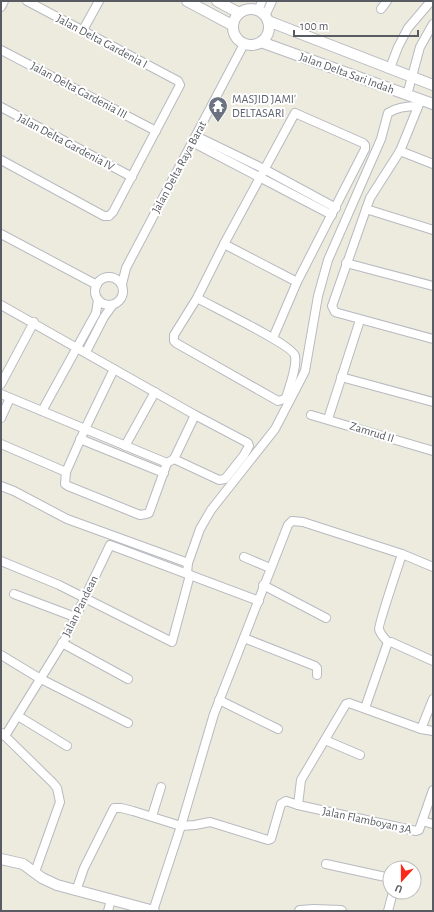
<svg xmlns="http://www.w3.org/2000/svg" width="434" height="912" viewBox="0 0 434 912" font-family="'Alegreya Sans',sans-serif">
  <style>
    .lines { fill: none; stroke-linecap: round; stroke-linejoin: round }
    .minor-casing { stroke: #b7bac0; stroke-width: 10 }
    .tertiary-casing { stroke: #b7bac0; stroke-width: 12 }
    .minor { stroke: #fff; stroke-width: 8 }
    .tertiary { stroke: #fff; stroke-width: 10 }
    .labels { text-anchor: middle; stroke-width: 4; stroke-linejoin: round; paint-order: stroke }
    .street-label { font-size: 12px; fill: #585c62; stroke: #fff }
    .worship-label { font-size: 12px; fill: #5b616d; stroke: #fff; text-anchor: start }
  </style>
  <rect width="100%" height="100%" fill="#edeade"/>
  <g class="lines">
    <defs>
      <g id="minor">
        <path d="M1,7L4,1"/>
        <path d="M381,9L387,1"/>
        <path d="M258,11L262,1"/>
        <path d="M265,16L272,1"/>
        <path d="M83,30L99,1"/>
        <path d="M1,50L156,131"/>
        <path d="M390,68L398,47L408,28L431,1"/>
        <path d="M407,95L420,47L433,24"/>
        <path d="M420,102L400,151L370,198L332,306L335,312L338,313L433,339"/>
        <path d="M1,107L132,177"/>
        <path d="M196,136L264,169L336,208"/>
        <path d="M192,142L332,215"/>
        <path d="M400,151L433,164"/>
        <path d="M1,160L104,216H109L113,212L180,85L178,81L27,1"/>
        <path d="M366,209L433,230"/>
        <path d="M1,234L97,285"/>
        <path d="M224,244L297,282"/>
        <path d="M346,263L433,286"/>
        <circle cx="109" cy="291" r="14"/>
        <path d="M122,284L126,268L244,44"/>
        <path d="M197,298C211,306 293,345 295,356C297,368 290,384 287,395L285,399L278,401L176,343L174,341V335L197,298L224,244L295,113L363,143L365,145V149L297,282L273,338"/>
        <path d="M1,305L195,415L248,443L249,446L244,455L225,479L219,480L174,459L167,463L1,394"/>
        <path d="M86,352L104,317L112,306"/>
        <path d="M114,369L85,429L66,472L65,484L68,486L140,515L146,514L149,513L167,463"/>
        <path d="M341,377L433,402"/>
        <path d="M1,384L34,322"/>
        <path d="M42,411L96,313L98,300"/>
        <path d="M311,415L433,451"/>
        <path d="M1,418L10,398"/>
        <path d="M328,419L360,320"/>
        <path d="M80,439L164,473"/>
        <path d="M1,444L66,472"/>
        <path d="M125,446L155,392"/>
        <path d="M174,459L195,415"/>
        <path d="M1,486L14,491L67,519L188,563"/>
        <path d="M402,554C399,564 378,625 379,629C380,634 385,639 388,642H391L433,661"/>
        <path d="M244,557L270,568"/>
        <path d="M1,561L59,585L172,642L190,575"/>
        <path d="M187,573L188,563L200,529L211,510L275,429L302,377L305,371L318,296L328,260L381,139L388,113C397,107 408,106 418,106"/>
        <path d="M263,585L326,618"/>
        <path d="M14,594L75,617"/>
        <path d="M244,638L315,666L317,668V675"/>
        <path d="M62,643L128,679"/>
        <path d="M1,655L39,678L128,723"/>
        <path d="M219,700L278,729"/>
        <path d="M365,708L388,642"/>
        <path d="M18,716L67,746"/>
        <path d="M421,729L433,699"/>
        <path d="M2,733L53,783L57,788L60,802L35,872"/>
        <path d="M5,736L65,639L110,545L259,601"/>
        <path d="M325,740L360,755"/>
        <path d="M298,805L416,831L419,830L433,790"/>
        <path d="M152,816L161,787"/>
        <path d="M422,821L433,824"/>
        <path d="M326,864L390,878"/>
        <path d="M76,891L84,868L114,808H121L133,811L181,826L195,825L210,822L268,840L271,839L281,804L286,801L298,805L301,780L346,704L349,703L421,729L433,731"/>
        <path d="M108,911L111,900"/>
        <path d="M153,911L181,826L214,714L288,525L292,521L303,522L402,554L433,567"/>
        <path d="M388,911L393,892"/>
      </g>
      <g id="tertiary">
        <path d="M187,1L232,25"/>
        <path d="M217,1L239,13"/>
        <circle cx="251" cy="27" r="18"/>
        <path d="M268,21L433,85"/>
        <path d="M261,42L433,104"/>
        <path d="M1,859L23,864L42,878L57,885L154,911"/>
        <path d="M300,911L314,910L341,911"/>
      </g>
    </defs>
    <use href="#minor" class="minor-casing"/>
    <use href="#tertiary" class="tertiary-casing"/>
    <use href="#minor" class="minor"/>
    <use href="#tertiary" class="tertiary"/>
  </g>
  <defs>
    <symbol id="temple-pin" viewBox="-11 -11 22 30"><path d="M0 17L-7.5 6A9.5 9.5 0 1 1 7.5 6Z" fill="#6b7280" stroke="#fff"/><path d="M0-6L5-2H3V0L6.5 2.5H4V6H1.5V3h-3V6H-4V2.5H-6.5L-3 0V-2H-5Z" fill="#fff"/></symbol>
  </defs>
  <g fill-rule="evenodd">
    <use href="#temple-pin" x="207" y="95" width="22" height="30"/>
  </g>
  <g class="labels">
    <g class="street-label">
      <text transform="translate(102 41) rotate(28)" y="4">Jalan Delta Gardenia I</text>
      <text transform="translate(347 73) rotate(20)" y="4">Jalan Delta Sari Indah</text>
      <text transform="translate(79 90) rotate(28)" y="4">Jalan Delta Gardenia III</text>
      <text transform="translate(66 142) rotate(28)" y="4">Jalan Delta Gardenia IV</text>
      <text transform="translate(179 167) rotate(-62)" y="4">Jalan Delta Raya Barat</text>
      <text transform="translate(372 432) rotate(17)" y="4">Zamrud II</text>
      <text transform="translate(80 606) rotate(-64)" y="4">Jalan Pandean</text>
      <text transform="translate(367 820) rotate(12)" y="4">Jalan Flamboyan 3A</text>
    </g>
    <g class="worship-label">
      <text x="232" y="103">MASJID JAMI'<tspan x="232" dy="14">DELTASARI</tspan></text>
    </g>
  </g>
  <rect width="434" height="912" fill="none" stroke="#585c62" stroke-width="4"/>
  <g transform="translate(402 880) rotate(201)"><circle r="19" fill="#ffffff" stroke="#bcbec0"/>
  <path d="M0-3L7 15L0 10L-7 15Z" fill="#fa2818"/>
  <text y="-6" font-size="11" font-weight="bold" text-anchor="middle" fill="#585c62">U</text>
  </g>
  <path d="M294 30v6h124v-6" fill="none" stroke="#585c62" stroke-width="2"/>
  <text x="300" y="30" font-size="12" fill="#585c62" stroke="#ffffff" stroke-width="3" paint-order="stroke">100 m</text>
</svg>
